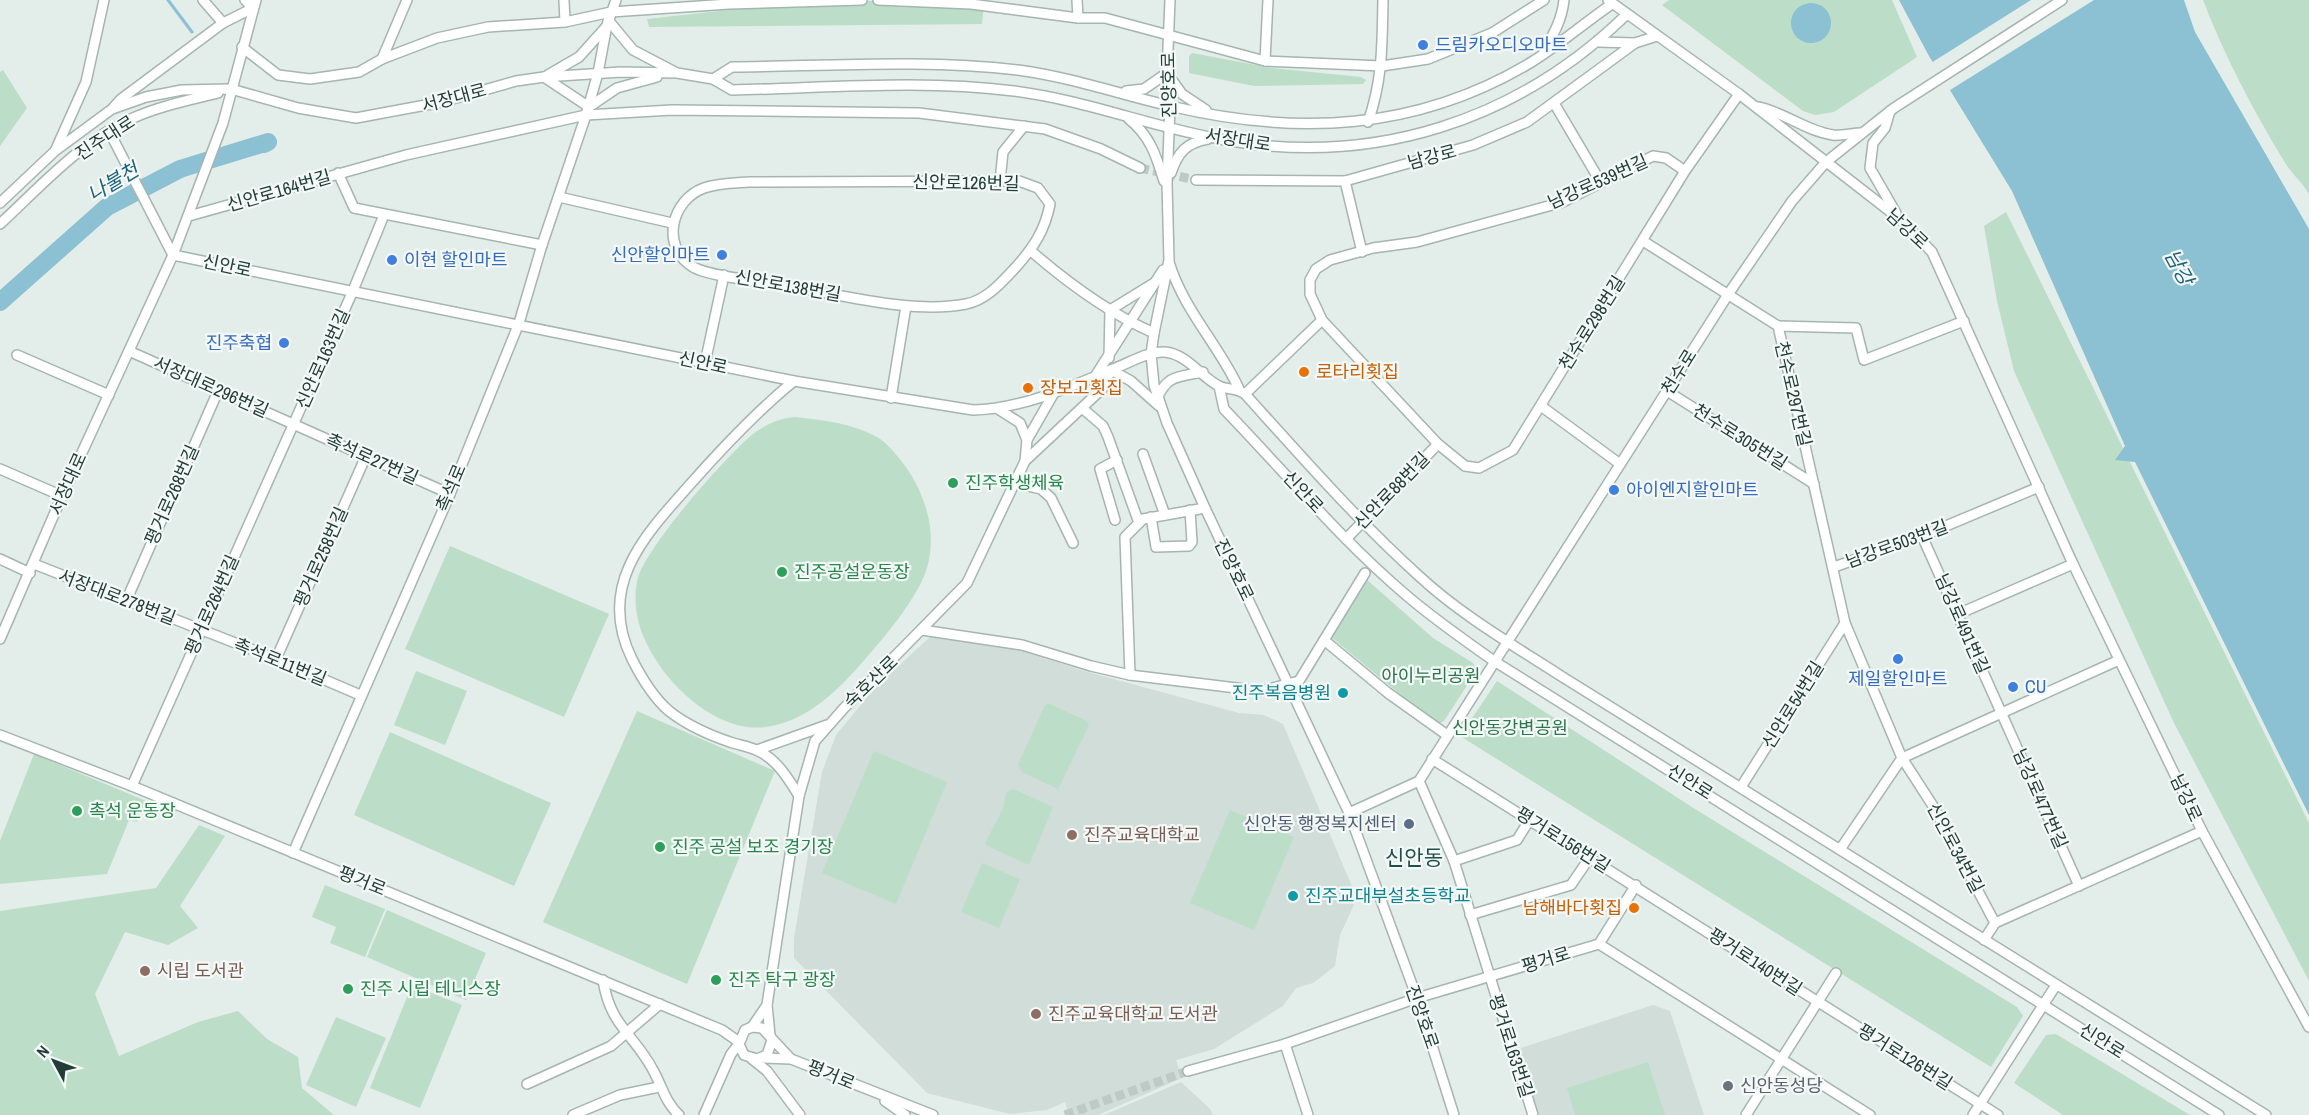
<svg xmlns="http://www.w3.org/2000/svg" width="2309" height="1115" viewBox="0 0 2309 1115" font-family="'Archivo Narrow','Noto Sans KR',sans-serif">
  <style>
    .built { fill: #d1ddd8 }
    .green { fill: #bcdec8 }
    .water { fill: #8bc1d2 }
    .pier { fill: #e3ede9 }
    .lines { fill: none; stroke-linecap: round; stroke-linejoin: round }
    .stream { stroke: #8bc1d2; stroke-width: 3 }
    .river { stroke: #8bc1d2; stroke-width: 18 }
    .minor-tunnel { stroke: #bdcac6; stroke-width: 9; stroke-dasharray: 9 4.5; stroke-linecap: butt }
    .minor-casing { stroke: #a6b5b1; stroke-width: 12 }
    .minor { stroke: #fff; stroke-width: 9 }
    .shop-dot { fill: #3f7fe0; stroke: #f4f9f7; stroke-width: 2 }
    .food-dot { fill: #e8710a; stroke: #f4f9f7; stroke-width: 2 }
    .leisure-dot { fill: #2e9e5b; stroke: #f4f9f7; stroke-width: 2 }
    .culture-dot { fill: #0f9aa8; stroke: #f4f9f7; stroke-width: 2 }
    .service-dot { fill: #5c6f8a; stroke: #f4f9f7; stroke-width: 2 }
    .education-dot { fill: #8d6e63; stroke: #f4f9f7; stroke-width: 2 }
    .worship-dot { fill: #6b7280; stroke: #f4f9f7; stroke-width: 2 }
    .labels { text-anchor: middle; stroke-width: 4.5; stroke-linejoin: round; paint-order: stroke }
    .shop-label { font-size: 18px; fill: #366cbe; stroke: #f4f9f7; text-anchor: start }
    .street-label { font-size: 18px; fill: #233e39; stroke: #f4f9f7 }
    .food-label { font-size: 18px; fill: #c56008; stroke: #f4f9f7; text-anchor: start }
    .leisure-label { font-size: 18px; fill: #27864d; stroke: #f4f9f7; text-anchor: start }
    .park-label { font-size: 18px; fill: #2d754e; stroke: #f4f9f7 }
    .culture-label { font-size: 18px; fill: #0d838f; stroke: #f4f9f7; text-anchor: end }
    .service-label { font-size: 18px; fill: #4e5e75; stroke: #f4f9f7; text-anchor: end }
    .education-label { font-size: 18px; fill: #785e54; stroke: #f4f9f7; text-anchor: start }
    .worship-label { font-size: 18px; fill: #5b616d; stroke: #f4f9f7; text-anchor: start }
    .water-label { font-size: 20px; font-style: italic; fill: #1c637b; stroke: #f4f9f7 }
    .quarter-label { font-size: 21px; fill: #1e5148; stroke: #f4f9f7 }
  </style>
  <rect width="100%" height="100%" fill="#e3ede9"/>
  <g class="built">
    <path d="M933,634L1015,649L1084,671L1239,713L1264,715L1283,724L1357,898L1340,935L1335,966L1313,983L1296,988L1283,1006L1214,1049L1176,1060L1182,1078L1098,1115H1069L1065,1102L1047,1110L1010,1114L927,1093L794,958V938L822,772L836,735L874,689Z"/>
    <path d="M1653,1005L1670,1011L1704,1115H1537L1517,1054L1521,1048Z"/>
    <path d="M1181,1082L1210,1109L1213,1115H1104Z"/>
  </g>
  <g class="green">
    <path d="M819,0L984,3L982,24L649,27L647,19Z"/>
    <path d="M1669,0H1892L1917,57L1834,112L1815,115L1803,111L1662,5Z"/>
    <path d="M2203,0H2309V194C2302,182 2291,173 2284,161C2253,110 2224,55 2203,0Z"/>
    <path d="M1192,53L1272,68L1361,77L1366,80L1363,84L1254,86L1189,73V56Z"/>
    <path d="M3,70L27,108L0,146V72Z"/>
    <path d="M2006,212L2309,823V981L2174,723L2014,371L1997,301L1984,226Z"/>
    <path d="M795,417C823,420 850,423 875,436C884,440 892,450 899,458C927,492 942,541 921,583C907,610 886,635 867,657C840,688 809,721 766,727C721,733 676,693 654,657C640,634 632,610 637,582C641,552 727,455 753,434C765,425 780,418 795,417Z"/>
    <path d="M450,546L609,614L564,717L405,649Z"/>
    <path d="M1366,579L1433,638L1473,663L1477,670L1444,721L1437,725L1330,636Z"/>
    <path d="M416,671L467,691L445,745L394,725Z"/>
    <path d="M1497,681L1695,809L2017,1007L2023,1016L1991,1067L1460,736Z"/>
    <path d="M1050,704L1087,721L1089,725L1058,789L1022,772L1018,765L1045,705Z"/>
    <path d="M637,711L775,771L687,984L543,922Z"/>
    <path d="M390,732L551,803L514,886L354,815Z"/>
    <path d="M874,751L947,782L896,904L822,873Z"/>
    <path d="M34,754L146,801L137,822L129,820L107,874L0,884V841Z"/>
    <path d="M1013,789L1053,807L1029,865L987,846L985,843L1003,809L1006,793Z"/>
    <path d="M1230,810L1294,837L1254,930L1190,903Z"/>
    <path d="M199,825L225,836L180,906L198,928L168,945L125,932L95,994L119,1056L198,1022L238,1011L267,1039L298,1057L302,1088L334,1115H0V911L156,888Z"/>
    <path d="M982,863L1020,879L999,928L961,912Z"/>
    <path d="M325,885L385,909L365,957L330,943L336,927L312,917Z"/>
    <path d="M387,910L486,953L466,1000L367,957Z"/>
    <path d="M412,985L462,1005L420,1108L370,1088Z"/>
    <path d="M336,1017L386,1038L356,1107L306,1085Z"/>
    <path d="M2056,1034L2190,1115H2063L2014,1083L2046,1035Z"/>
    <path d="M1648,1062L1665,1115H1575L1567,1088Z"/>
  </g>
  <g class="water">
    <path d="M1899,0H2184L2195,32L2309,229V815L2135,462L2115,460L2125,446L2012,191L1929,56Z"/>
    <circle cx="1811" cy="23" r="20"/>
  </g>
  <path class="pier" d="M2031,0H2094L1947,92L1931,63Z"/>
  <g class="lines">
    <path class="stream" d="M168,0L192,32"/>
    <path class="river" d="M0,302L107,207L180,169L268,142L264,144"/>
    <g class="minor-tunnel">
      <path d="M1140,168L1196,180"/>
      <path d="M1065,1115L1188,1071"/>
    </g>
    <defs>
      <g id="minor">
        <path d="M203,0L223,23"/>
        <path d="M564,0L565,22"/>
        <path d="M878,0L971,4L1078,18H1105L1265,61L1382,66L1428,59L1492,33L1544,0"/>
        <path d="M1077,0L1078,18"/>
        <path d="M1170,0L1167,73L1170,106L1167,184L1169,260L1154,333L1151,354L1154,385L1167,423L1205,508L1349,813L1417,998L1454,1115"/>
        <path d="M1608,0L1739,94L1901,220L1932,252L2073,564L2202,831L2309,1027"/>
        <path d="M608,20L633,50L675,72"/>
        <path d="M1599,42L1635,43L1657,36"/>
        <path d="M242,47L278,75L310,79L359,72L382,59L437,38L488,27L565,22L611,12L729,4L862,0"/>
        <path d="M1544,50C1554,34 1562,19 1564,0"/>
        <path d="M382,59L407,0"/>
        <path d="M1265,61L1268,0"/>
        <path d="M548,75L579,57L606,27"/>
        <path d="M544,77L589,107L617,88L657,77"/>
        <path d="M713,79L732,67C827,66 924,59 1018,70C1070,77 1119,94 1170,106C1297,136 1416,131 1530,63C1558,46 1584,23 1612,4"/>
        <path d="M1126,91L1144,89L1167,73L1182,94L1206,110"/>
        <path d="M1554,103L1600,181"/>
        <path d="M1758,107C1784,112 1806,131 1833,135C1841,136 1852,133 1861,133"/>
        <path d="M113,108L121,99L223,23L253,8L245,0"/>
        <path d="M1890,111L1885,128L1873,143L1870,168L1896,213"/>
        <path d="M1129,119C1150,136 1156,155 1164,181"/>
        <path d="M1368,122C1383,79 1382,44 1383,0"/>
        <path d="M109,131L173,255L794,381L973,410C1021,409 1070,387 1113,369C1129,363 1148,351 1165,352C1187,354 1201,377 1219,386C1228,390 1237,388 1245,394C1301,456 1357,520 1419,576C1461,615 1513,645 1561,676L2266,1115"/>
        <path d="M56,149L86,82L104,0"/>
        <path d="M1685,171L1666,158L1653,156L1563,202L1417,242L1373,248L1330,260L1316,269L1310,280V294L1322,320L1438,444L1465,466L1479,468L1513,450L1685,171L1739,94"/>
        <path d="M338,173L354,208L542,245"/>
        <path d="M1171,173C1178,152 1186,143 1208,139"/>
        <path d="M1196,180L1345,181L1473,145L1527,122L1635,43"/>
        <path d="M1000,181L1003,152L1024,126"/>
        <path d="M1019,181L1038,188L1050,204C1045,230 1034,247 1016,267C1002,282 987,300 966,304C915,314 846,296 795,287C773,283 710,277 693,267C660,247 671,200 704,188C718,183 735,183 749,182Z"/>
        <path d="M1345,181L1362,252"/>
        <path d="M559,197L672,223"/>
        <path d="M0,203L55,151L112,109L146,97L182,90L231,89L298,108L356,118L442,102L516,81L544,77L621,72L677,73L713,79L732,90C825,88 921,79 1014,91C1086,100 1154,128 1225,140C1375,167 1518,120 1626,15"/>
        <path d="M189,216L406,155L586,115L672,110L919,113L1045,129L1101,149L1140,168"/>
        <path d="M0,224C40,187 82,140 133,118C160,106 190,100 218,93"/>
        <path d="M1643,241L1778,326L1845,623L1741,787"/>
        <path d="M1031,251C1068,283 1108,313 1154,333"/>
        <path d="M1169,262C1184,311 1219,345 1239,389"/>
        <path d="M1778,326L1856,328L1864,360L1964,321"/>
        <path d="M129,351L450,494"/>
        <path d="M17,355L109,395"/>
        <path d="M1109,358L1110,310L1154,283"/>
        <path d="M705,363L724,275"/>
        <path d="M1096,375L1163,270"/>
        <path d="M794,381C757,411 726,444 694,480C647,533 595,584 632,659C641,677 654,698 669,711C687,725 709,735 730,742C738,745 748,746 756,750C776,758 788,778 799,796"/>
        <path d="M1219,386L1224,409C1284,471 1340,539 1406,595C1434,619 1464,640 1494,661L2219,1115"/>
        <path d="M1667,391L1814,484"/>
        <path d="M1245,394L1322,320"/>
        <path d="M891,398L906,306"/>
        <path d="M1157,399C1167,374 1180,377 1203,372"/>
        <path d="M1541,406L1620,464"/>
        <path d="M1082,408L1103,426L1108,437L1139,523"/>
        <path d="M998,409L1020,423L1027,440"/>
        <path d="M1143,454L1165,515"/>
        <path d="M1025,461L1103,388L1111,370L1131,381L1159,406"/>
        <path d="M0,469L62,496"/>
        <path d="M1015,483L1041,489L1051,498L1073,543"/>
        <path d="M1151,517L1156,547L1189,546L1192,542L1190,510"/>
        <path d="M1115,520L1100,469L1117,460"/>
        <path d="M1922,536L2079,886"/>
        <path d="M1346,539L1438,444"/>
        <path d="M0,559L30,573"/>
        <path d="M34,564L276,659L360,695"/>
        <path d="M1834,567L1922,536L2039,487"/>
        <path d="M127,599L218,391"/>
        <path d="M1958,614L2073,564"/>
        <path d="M1845,623L1902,758L1933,806L1995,923L1984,940"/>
        <path d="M922,630L1022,645L1091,666L1130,675L1261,691L1299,681L1365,573"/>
        <path d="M0,639L62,496L173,255L223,123L256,0"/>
        <path d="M1324,640L1388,693L1447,735"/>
        <path d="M276,659L366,456"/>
        <path d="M1130,675L1125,537L1143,519L1205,508"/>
        <path d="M0,735L132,786L722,1030L739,1042"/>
        <path d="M757,750L827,725"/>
        <path d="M1902,758L2119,660"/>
        <path d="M1432,759L1998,1115"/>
        <path d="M1419,781L1454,861L1533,1115"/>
        <path d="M132,786L352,293L384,215"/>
        <path d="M1349,813L1419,781L1729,293L1792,201L1826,162L1894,108L2062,0"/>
        <path d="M1841,848L1902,758"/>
        <path d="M293,853L450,494L519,323L542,245L586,115L598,73L607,25L616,0"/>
        <path d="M1454,861L1517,840L1530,819"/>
        <path d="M1470,915L1571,885L1590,857"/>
        <path d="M1995,923L2202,831"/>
        <path d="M1599,944L1636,885"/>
        <path d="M603,980C610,1026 634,1034 653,1070C662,1086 665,1102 679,1115"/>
        <path d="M752,1027L767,1005"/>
        <path d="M770,1035L767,1005L799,796L815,741L845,707L967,583L1025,461L1027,440L1055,391"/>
        <path d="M772,1040L767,1055L757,1059L744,1055L739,1044L745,1030L752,1027L762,1028L791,1059"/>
        <path d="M1285,1044L1308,1115"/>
        <path d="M763,1058L791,1059L933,1115"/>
        <path d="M752,1059L767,1071L800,1115"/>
        <path d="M1188,1071L1285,1044L1417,998L1599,944L1870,1115"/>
        <path d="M527,1084L611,1046L660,1004"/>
        <path d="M885,1101L905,1115"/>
        <path d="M573,1115L620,1095L659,1087"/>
        <path d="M704,1115L731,1054L739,1044"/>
        <path d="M1746,1115L1836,973"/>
        <path d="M1973,1115L2056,985"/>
      </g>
    </defs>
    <use href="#minor" class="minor-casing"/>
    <use href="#minor" class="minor"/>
  </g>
  <g class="shop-dot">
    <circle cx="1423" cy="45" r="6"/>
    <circle cx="722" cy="255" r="6"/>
    <circle cx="392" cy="260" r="6"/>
    <circle cx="284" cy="343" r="6"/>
    <circle cx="1614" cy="490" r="6"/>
    <circle cx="1898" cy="659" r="6"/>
    <circle cx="2013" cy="687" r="6"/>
  </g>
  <g class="food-dot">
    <circle cx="1304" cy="372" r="6"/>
    <circle cx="1028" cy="388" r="6"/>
    <circle cx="1634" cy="908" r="6"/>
  </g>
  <g class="leisure-dot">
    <circle cx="953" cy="483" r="6"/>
    <circle cx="782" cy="572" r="6"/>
    <circle cx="77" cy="811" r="6"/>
    <circle cx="660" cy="847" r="6"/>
    <circle cx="716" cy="980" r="6"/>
    <circle cx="348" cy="989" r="6"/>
  </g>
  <g class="culture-dot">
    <circle cx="1343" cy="693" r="6"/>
    <circle cx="1293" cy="896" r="6"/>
  </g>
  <circle class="service-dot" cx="1409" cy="824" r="6"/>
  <g class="education-dot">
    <circle cx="1072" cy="835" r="6"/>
    <circle cx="145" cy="971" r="6"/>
    <circle cx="1036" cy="1014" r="6"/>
  </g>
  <circle class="worship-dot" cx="1728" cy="1086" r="6"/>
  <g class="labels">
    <g class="shop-label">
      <text x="1435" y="51">드림카오디오마트</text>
      <text x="710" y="261" text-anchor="end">신안할인마트</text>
      <text x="404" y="266">이현 할인마트</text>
      <text x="272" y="349" text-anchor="end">진주축협</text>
      <text x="1626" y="496">아이엔지할인마트</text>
      <text x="1898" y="685" text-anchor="middle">제일할인마트</text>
      <text x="2025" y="693">CU</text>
    </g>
    <g class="street-label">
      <text transform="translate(1169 85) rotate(-91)" y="6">진양호로</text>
      <text transform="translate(454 98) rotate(-15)" y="6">서장대로</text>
      <text transform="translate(105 138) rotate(-33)" y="6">진주대로</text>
      <text transform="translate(1238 140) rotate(9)" y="6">서장대로</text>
      <text transform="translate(1432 157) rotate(-15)" y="6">남강로</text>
      <text transform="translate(1598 182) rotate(-24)" y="6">남강로539번길</text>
      <text transform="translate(966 183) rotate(1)" y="6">신안로126번길</text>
      <text transform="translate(279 191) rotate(-16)" y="6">신안로164번길</text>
      <text transform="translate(1907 229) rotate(43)" y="6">남강로</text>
      <text transform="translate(227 266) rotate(12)" y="6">신안로</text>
      <text transform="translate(788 286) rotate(10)" y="6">신안로138번길</text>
      <text transform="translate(1592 323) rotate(-58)" y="6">천수로298번길</text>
      <text transform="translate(323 359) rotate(-66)" y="6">신안로163번길</text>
      <text transform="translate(703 363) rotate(12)" y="6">신안로</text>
      <text transform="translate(1679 372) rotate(-58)" y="6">천수로</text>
      <text transform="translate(211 387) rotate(24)" y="6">서장대로296번길</text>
      <text transform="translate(1793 394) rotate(77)" y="6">천수로297번길</text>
      <text transform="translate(1740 437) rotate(32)" y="6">천수로305번길</text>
      <text transform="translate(372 459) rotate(24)" y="6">촉석로27번길</text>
      <text transform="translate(68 484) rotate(-66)" y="6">서장대로</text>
      <text transform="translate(451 488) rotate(-67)" y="6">촉석로</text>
      <text transform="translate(1392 491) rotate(-46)" y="6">신안로88번길</text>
      <text transform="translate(1303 492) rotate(47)" y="6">신안로</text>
      <text transform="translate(172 495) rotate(-66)" y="6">평거로268번길</text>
      <text transform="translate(1897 544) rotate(-20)" y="6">남강로503번길</text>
      <text transform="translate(321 557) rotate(-66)" y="6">평거로258번길</text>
      <text transform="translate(1234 570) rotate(64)" y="6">진양호로</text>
      <text transform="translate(117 597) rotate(21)" y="6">서장대로278번길</text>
      <text transform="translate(212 605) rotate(-66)" y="6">평거로264번길</text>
      <text transform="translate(1962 624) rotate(66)" y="6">남강로491번길</text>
      <text transform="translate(280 662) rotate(22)" y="6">촉석로11번길</text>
      <text transform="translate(871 682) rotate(-44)" y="6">숙호산로</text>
      <text transform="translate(1793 705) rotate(-58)" y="6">신안로54번길</text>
      <text transform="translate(1690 782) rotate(32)" y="6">신안로</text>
      <text transform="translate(2186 798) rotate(65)" y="6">남강로</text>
      <text transform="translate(2040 799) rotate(66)" y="6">남강로477번길</text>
      <text transform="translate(1563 840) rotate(32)" y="6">평거로156번길</text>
      <text transform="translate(1955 848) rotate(62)" y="6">신안로34번길</text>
      <text transform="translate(362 881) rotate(22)" y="6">평거로</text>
      <text transform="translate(1546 960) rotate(-17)" y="6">평거로</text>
      <text transform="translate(1755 962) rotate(33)" y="6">평거로140번길</text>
      <text transform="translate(1422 1017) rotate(71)" y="6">진양호로</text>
      <text transform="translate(2102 1041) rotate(32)" y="6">신안로</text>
      <text transform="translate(1511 1046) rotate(72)" y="6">평거로163번길</text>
      <text transform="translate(1905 1057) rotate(32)" y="6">평거로126번길</text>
      <text transform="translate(831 1075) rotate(22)" y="6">평거로</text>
    </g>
    <g class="food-label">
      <text x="1316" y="378">로타리횟집</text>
      <text x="1040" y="394">장보고횟집</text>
      <text x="1622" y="914" text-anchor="end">남해바다횟집</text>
    </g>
    <g class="leisure-label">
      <text x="965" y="489">진주학생체육</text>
      <text x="794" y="578">진주공설운동장</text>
      <text x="89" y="817">촉석 운동장</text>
      <text x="672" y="853">진주 공설 보조 경기장</text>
      <text x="728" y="986">진주 탁구 광장</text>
      <text x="360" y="995">진주 시립 테니스장</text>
    </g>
    <g class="park-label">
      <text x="1431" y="682">아이누리공원</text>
      <text x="1510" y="734">신안동강변공원</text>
    </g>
    <g class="culture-label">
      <text x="1331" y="699">진주복음병원</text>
      <text x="1305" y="902" text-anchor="start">진주교대부설초등학교</text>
    </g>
    <g class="service-label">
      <text x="1397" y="830">신안동 행정복지센터</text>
    </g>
    <g class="education-label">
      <text x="1084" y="841">진주교육대학교</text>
      <text x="157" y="977">시립 도서관</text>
      <text x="1048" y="1020">진주교육대학교 도서관</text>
    </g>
    <g class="worship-label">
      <text x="1740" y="1092">신안동성당</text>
    </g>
    <g class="water-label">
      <text transform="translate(113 182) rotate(-31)" y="7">나불천</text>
      <text transform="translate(2179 267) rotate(61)" y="7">남강</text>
    </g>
    <g class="quarter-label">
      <text x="1414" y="865">신안동</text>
    </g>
  </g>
  <g transform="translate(54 1061) rotate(311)" stroke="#f4f9f7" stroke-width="4.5" paint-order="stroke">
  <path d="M0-4.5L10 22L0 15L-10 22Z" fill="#233e39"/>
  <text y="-9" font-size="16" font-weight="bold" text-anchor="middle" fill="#233e39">N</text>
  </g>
</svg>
